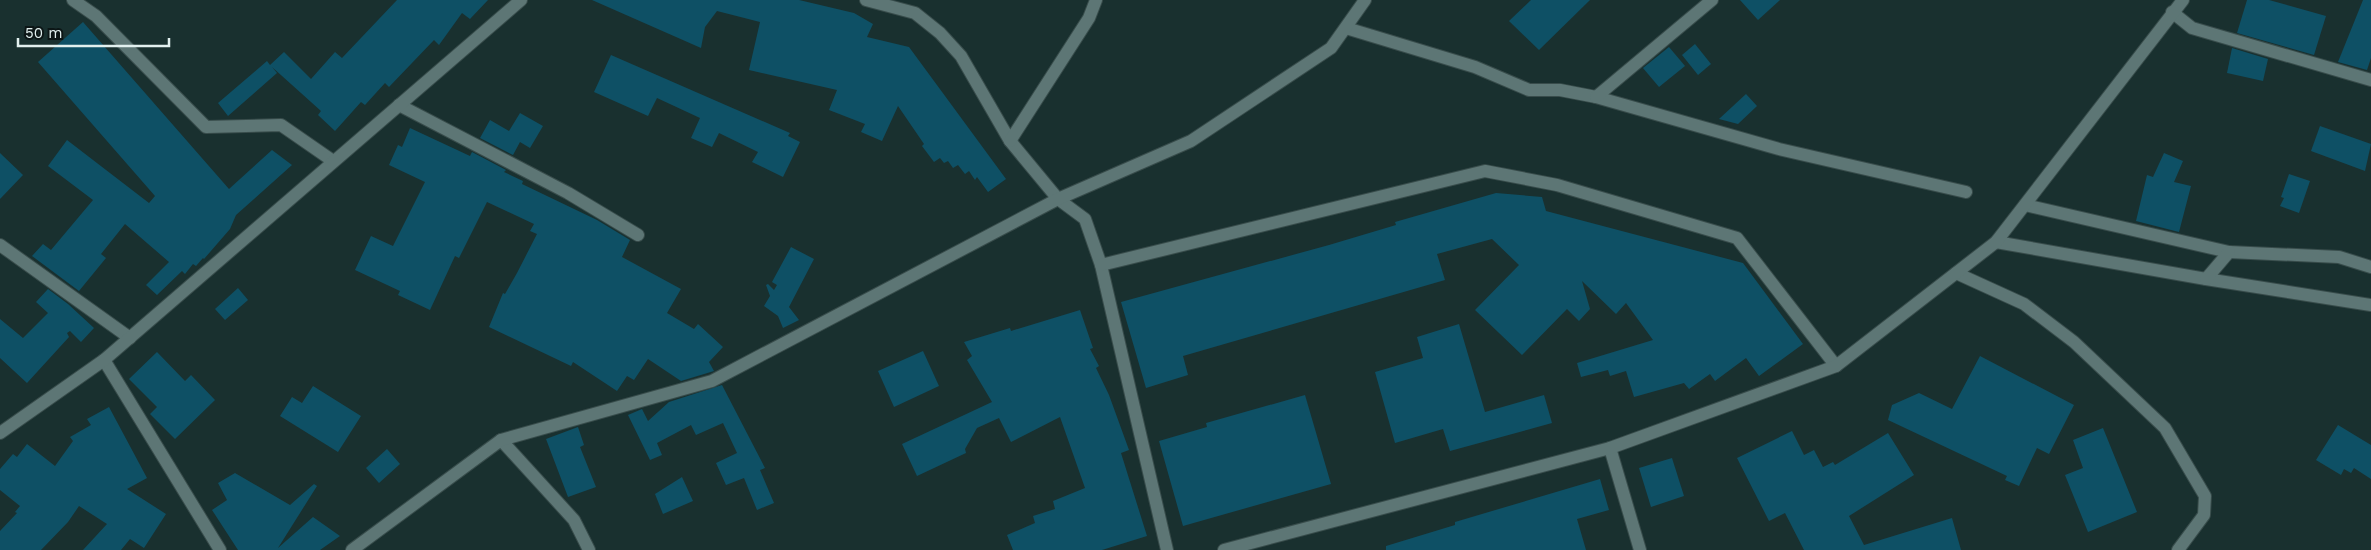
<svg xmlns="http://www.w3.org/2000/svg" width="2371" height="550" viewBox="0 0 2371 550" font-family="'Work Sans',sans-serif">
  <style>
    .building { fill: #0e5065 }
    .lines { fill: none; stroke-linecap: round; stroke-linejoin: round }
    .minor-casing { stroke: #384c4b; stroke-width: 14 }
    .minor { stroke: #5d7675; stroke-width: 12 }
  </style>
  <rect width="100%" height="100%" fill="#19302f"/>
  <g class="building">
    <path d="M397,0H488L470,19L462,13L439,45L434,40L389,87L385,83L365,105L361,102L335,131L318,115L321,111L272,67L277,73L228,116L218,103L267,61L270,65L284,52L311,79L335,52L342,58Z"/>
    <path d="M592,0H799L854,13L873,24L867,37L909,47L1006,179L988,192L977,177L975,180L969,171L965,174L958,165L953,168L948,161L944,163L940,158L934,162L922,146L924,144L898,106L882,141L861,132L865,124L829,110L837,90L749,70L760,22L717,11L705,27L701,48Z"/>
    <path d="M1531,0H1590L1539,50L1509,21Z"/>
    <path d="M1740,0H1780L1758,20Z"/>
    <path d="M2247,0H2269L2326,16L2314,55L2237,33Z"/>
    <path d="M2363,0H2371V58L2367,70L2338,62Z"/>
    <path d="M83,22L229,189L272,150L292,165L236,215L230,229L204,259L203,258L196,266L193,264L185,274L182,271L157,295L146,285L169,262L125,224L101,254L106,258L79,291L32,256L43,244L51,250L93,200L48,166L67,140L149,203L155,196L38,62Z"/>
    <path d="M1695,44L1711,64L1698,75L1682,55Z"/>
    <path d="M1669,47L1685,66L1659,87L1643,68Z"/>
    <path d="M2232,48L2268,59L2263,81L2227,73Z"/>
    <path d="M611,55L790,133L788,136L800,142L783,177L752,162L758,152L719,133L712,147L691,138L700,118L657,98L648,116L594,92Z"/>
    <path d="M1746,94L1757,106L1738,124L1719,119Z"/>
    <path d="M520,113L543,126L530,148L520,142L513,155L480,138L490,120L509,131Z"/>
    <path d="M2320,126L2371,144L2365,171L2311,151Z"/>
    <path d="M410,128L470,156L472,152L506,170L504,172L523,181L522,184L597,220L630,240L622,257L681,289L667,313L694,329L698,324L723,347L709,362L714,371L681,381L648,359L634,380L627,376L617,391L573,362L571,366L489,327L503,293L505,294L517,273L537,234L530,231L534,224L487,202L459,258L455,256L430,310L398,295L400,291L355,270L371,236L393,246L425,182L389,165L398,145L402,147Z"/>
    <path d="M0,153L23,175L0,199Z"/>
    <path d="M2164,153L2183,161L2174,182L2191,186L2179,232L2136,221L2147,175L2153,177Z"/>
    <path d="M2289,174L2310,181L2299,213L2280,206L2284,198L2281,197Z"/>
    <path d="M1496,193L1542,197L1546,211L1743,263L1803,344L1759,376L1746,358L1715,381L1710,374L1689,389L1684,383L1634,397L1626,371L1610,376L1608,370L1581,377L1577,363L1653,340L1626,303L1616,314L1582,281L1590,309L1579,321L1567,309L1522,355L1475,310L1519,265L1492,239L1437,254L1445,280L1183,356L1188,375L1146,388L1121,302L1329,245L1396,225L1395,222Z"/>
    <path d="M791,247L814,259L789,307L799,320L783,328L778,316L764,306L770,296L766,285L768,284L774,290L777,285L772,282Z"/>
    <path d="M238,288L248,300L225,320L215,309Z"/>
    <path d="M48,289L68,304L94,328L81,342L70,331L67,333L69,337L27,383L0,358V319L23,338L48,313L36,302Z"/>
    <path d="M1080,310L1093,348L1090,349L1099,366L1096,368L1109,395L1129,450L1121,453L1147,536L1102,550H1013L1007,535L1035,523L1033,516L1055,509L1053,501L1085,488L1060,417L1011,442L999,418L977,428L965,449L966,453L917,476L902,444L992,402L967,360L972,356L964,342L1010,328L1011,331Z"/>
    <path d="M1459,324L1485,412L1544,395L1552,423L1450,451L1443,429L1395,443L1375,372L1423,358L1417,337Z"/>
    <path d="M923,351L939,386L894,407L878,371Z"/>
    <path d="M157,352L185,381L191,375L215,400L175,439L150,414L157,407L129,379Z"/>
    <path d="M1980,356L2074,405L2049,454L2037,448L2019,486L2005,480L2007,476L1888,420L1892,405L1919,393L1952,409Z"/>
    <path d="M722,385L765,468L760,470L774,503L757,510L744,478L726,485L716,463L737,453L723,423L696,435L691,425L657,443L662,455L650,460L628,415L642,409L648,421L669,402Z"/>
    <path d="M313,386L361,416L338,452L280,416L292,397L302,403Z"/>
    <path d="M1305,395L1331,484L1183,526L1159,441L1207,427L1206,423Z"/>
    <path d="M109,407L147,478L127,489L166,514L144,548L130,539L121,550H83L107,524L79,506L68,522L41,550H0V531L17,513L15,512L20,506L0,490V469L13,454L17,457L27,444L55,466L73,441L70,437L91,425L87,419Z"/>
    <path d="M2338,425L2371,445V479L2354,468L2351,473L2344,469L2341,475L2316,460Z"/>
    <path d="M578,427L584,445L580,447L596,487L568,497L546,439Z"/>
    <path d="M2103,428L2137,512L2088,532L2065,475L2083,468L2073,440Z"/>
    <path d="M1792,431L1804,455L1814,450L1823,467L1833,462L1835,465L1888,433L1914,475L1849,516L1864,545L1952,518L1961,550H1804L1785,513L1769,521L1737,458Z"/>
    <path d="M387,449L400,464L379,483L366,468Z"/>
    <path d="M1672,458L1684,496L1651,507L1639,468Z"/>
    <path d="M235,473L290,505L314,484L317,486L278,548L313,517L340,536L320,550H238L212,510L227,500L218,483Z"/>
    <path d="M682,477L693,501L663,514L655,494Z"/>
    <path d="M1600,479L1609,510L1577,519L1586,550H1386V546L1455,525V522Z"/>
  </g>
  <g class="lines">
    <defs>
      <g id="minor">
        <path d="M73,0L96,16L206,127L281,125L333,161"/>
        <path d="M866,0L915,13L940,33L961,56L1010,141L1058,199L1085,219L1101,265L1167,550"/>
        <path d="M2172,12L2192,28L2371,80"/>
        <path d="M1346,28L1475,67L1529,90H1560L1596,97L1779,149L1966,192"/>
        <path d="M1596,97L1712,0"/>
        <path d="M399,105L568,193L638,235"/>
        <path d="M1010,141L1089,18L1096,0"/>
        <path d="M2025,205L2229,252L2339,257L2371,267"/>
        <path d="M1996,242L2206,279L2371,305"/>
        <path d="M0,245L130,338"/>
        <path d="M1101,265L1485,171L1557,185L1737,238L1836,366"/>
        <path d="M1956,273L2024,304L2074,342L2165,428L2205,496L2204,515L2178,550"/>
        <path d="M2206,279L2229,252"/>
        <path d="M104,360L220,550"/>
        <path d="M0,433L104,360L521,0"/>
        <path d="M501,440L574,520L589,550"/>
        <path d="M1610,448L1640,550"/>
        <path d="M352,550L501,440L712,381L1058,199L1191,141L1331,48L1365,0"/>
        <path d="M1224,550L1610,448L1836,366L1996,242L2183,0"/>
      </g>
    </defs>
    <use href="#minor" class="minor-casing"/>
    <use href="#minor" class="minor"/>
  </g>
  <path d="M18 38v8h151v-8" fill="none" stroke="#e2f0ef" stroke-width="2.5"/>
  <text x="25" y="38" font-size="15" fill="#e2f0ef" stroke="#0c1616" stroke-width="4" paint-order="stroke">50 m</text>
</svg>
